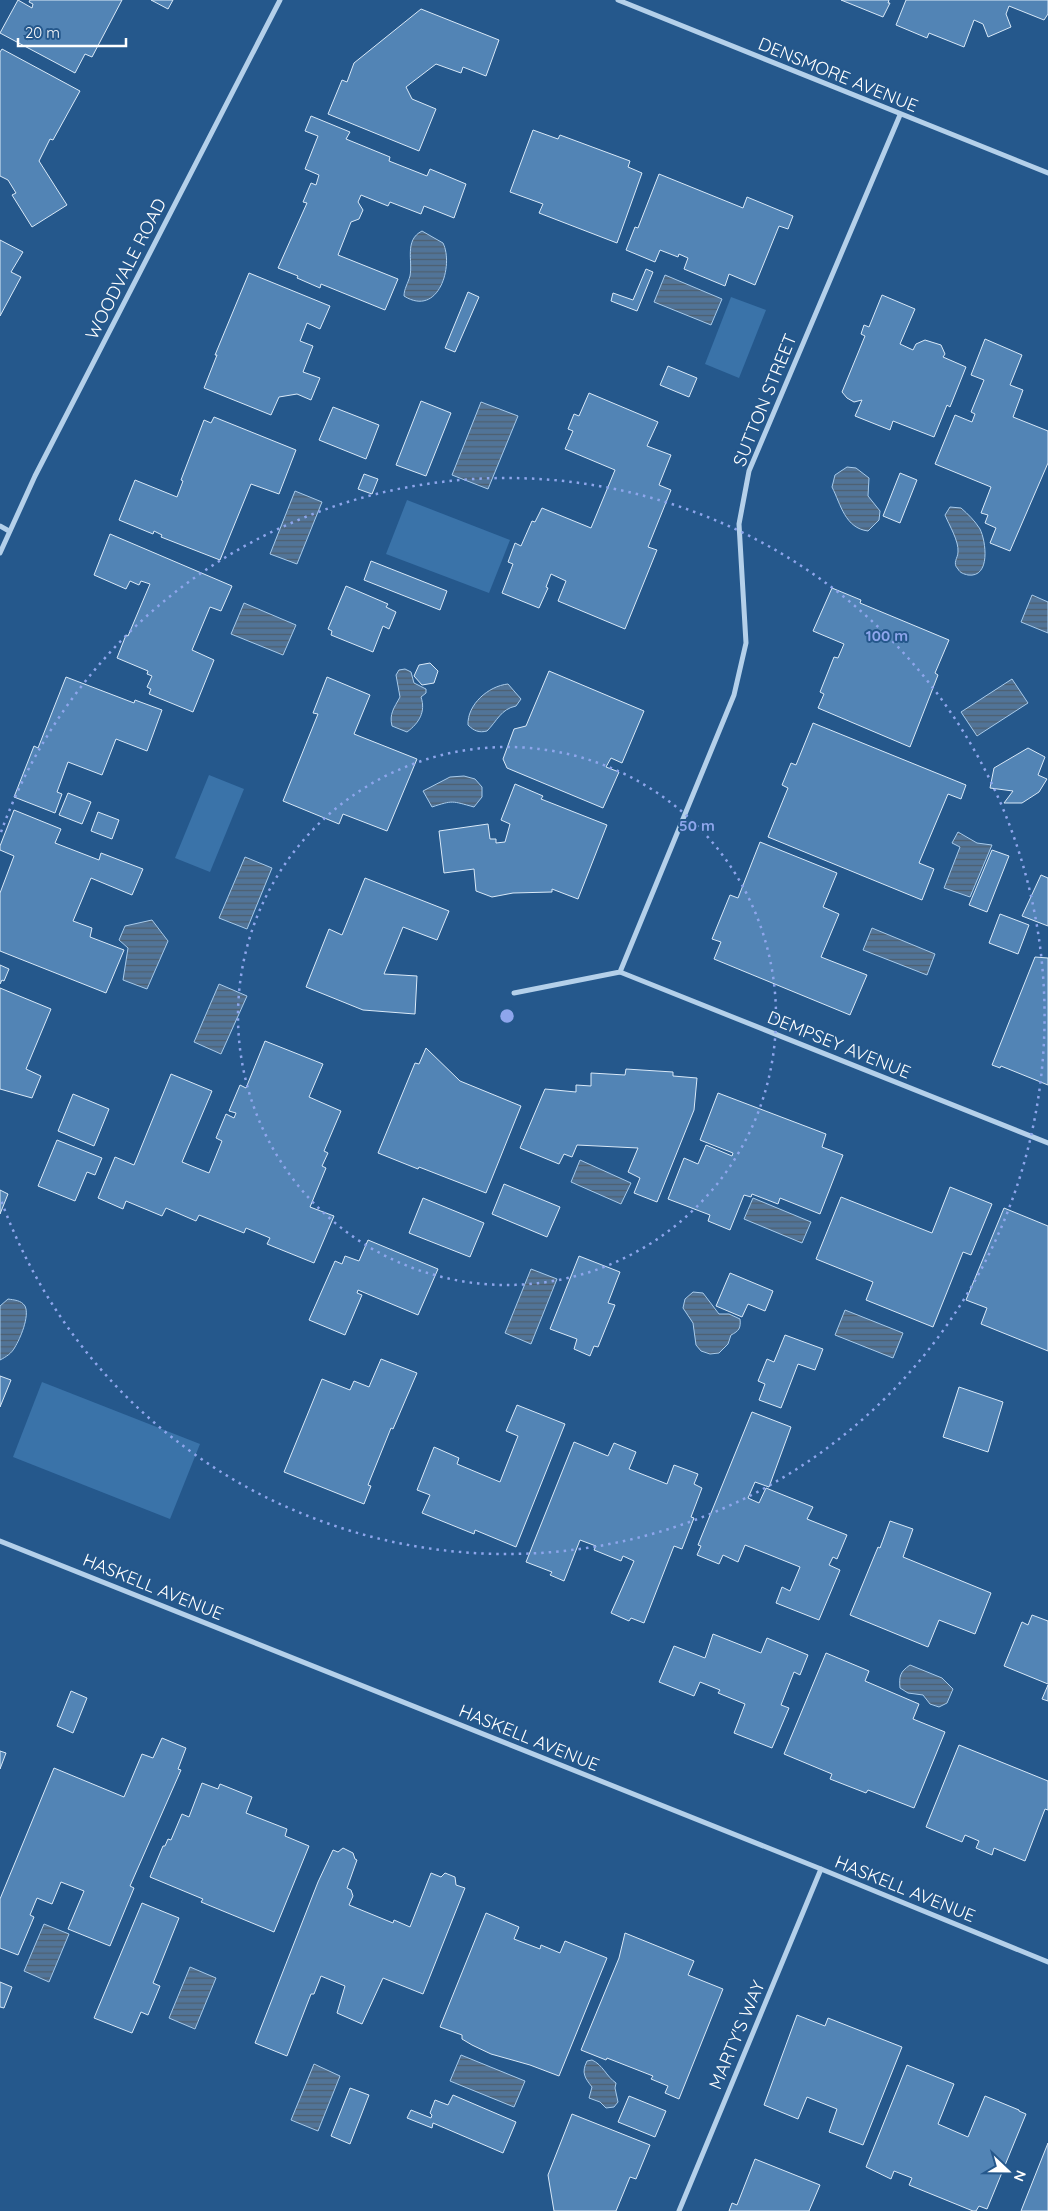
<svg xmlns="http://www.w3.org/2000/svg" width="1048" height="2211" viewBox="0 0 1048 2211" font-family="Quicksand,sans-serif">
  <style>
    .green { fill: #3a73a9 }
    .water { fill: url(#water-rules); stroke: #a8cbeb }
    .building { fill: #5284b5; stroke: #d9e9f8 }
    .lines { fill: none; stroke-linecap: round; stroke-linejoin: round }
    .minor { stroke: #b4d0ea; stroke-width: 5 }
    .ring { fill: none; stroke: #8ea6ec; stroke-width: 2.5; stroke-dasharray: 2.5 5 }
    .labels { text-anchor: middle; stroke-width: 4; stroke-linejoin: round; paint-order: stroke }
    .street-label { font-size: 18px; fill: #fff; stroke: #25588c }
    .centre { fill: #8ea6ec; stroke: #25588c; stroke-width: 2.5 }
    .ring-label { font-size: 15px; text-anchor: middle; font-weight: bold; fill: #8ea6ec; stroke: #25588c; stroke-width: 4; stroke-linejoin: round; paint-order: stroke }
  </style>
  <defs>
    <pattern id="water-rules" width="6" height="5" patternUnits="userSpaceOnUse" patternTransform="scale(1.25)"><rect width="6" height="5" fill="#517498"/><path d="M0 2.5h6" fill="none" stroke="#4e5e6e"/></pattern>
  </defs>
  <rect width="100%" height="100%" fill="#25588c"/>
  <g class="green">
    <path d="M731,297L766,310L739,378L705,364Z"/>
    <path d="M407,500L510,540L489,593L386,554Z"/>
    <path d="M209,775L244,789L210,872L175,858Z"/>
    <path d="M42,1382L200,1444L170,1519L13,1457Z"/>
  </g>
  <g class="water">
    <path d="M422,231L443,243C454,265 439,318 404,296C404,289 408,283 410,276C413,261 404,240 422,231Z"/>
    <path d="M665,275L722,299L711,325L654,302Z"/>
    <path d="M481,402L518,416L488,489L452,475Z"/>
    <path d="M847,467L856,468L869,478L868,496L880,511L879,520L868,531C845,528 841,505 832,487L835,475Z"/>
    <path d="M295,491L322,502L297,564L270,554Z"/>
    <path d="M950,507L961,508C968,514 975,521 980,529C986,541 991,578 968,575C964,574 960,573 958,569C952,563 958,558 958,552C959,541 949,525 945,515Z"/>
    <path d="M1032,595L1048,602V633L1021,622Z"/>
    <path d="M244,603L296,625L283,655L231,634Z"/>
    <path d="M405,669L411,672L414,683L426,689V693L421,697C426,712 419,723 407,732L392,726C389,714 394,708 400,697L396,675L399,670Z"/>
    <path d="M1012,679L1028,703L977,736L961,712Z"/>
    <path d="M508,684L521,699L516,706C501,709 497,721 487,731C479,733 474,731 468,725C467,705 488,686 508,684Z"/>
    <path d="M464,776L475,779L482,787V797L474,807C452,801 453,800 432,807L423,791L450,777Z"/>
    <path d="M958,832L977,843L992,845L970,897L944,888L960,847L952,843Z"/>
    <path d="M245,857L272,868L247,929L219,918Z"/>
    <path d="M152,920L168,941L147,989L123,980L128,948L119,940L125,926Z"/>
    <path d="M872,928L935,954L927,975L863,950Z"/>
    <path d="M219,984L247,996L221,1054L194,1042Z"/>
    <path d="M580,1160L631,1183L621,1204L571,1182Z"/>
    <path d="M753,1198L811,1222L802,1243L744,1219Z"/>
    <path d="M531,1269L557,1279L531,1344L505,1333Z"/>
    <path d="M693,1292L703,1293L719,1314H729L740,1319C741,1328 739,1331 731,1335L728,1344L719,1353L710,1354L701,1351L696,1345L693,1323L683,1308L685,1299Z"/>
    <path d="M8,1299C14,1300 21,1300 25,1306C30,1316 20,1339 15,1347C12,1353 6,1357 0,1360V1306Z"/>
    <path d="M845,1310L903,1333L893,1358L835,1335Z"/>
    <path d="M910,1665L942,1678L953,1689L947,1703L939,1707L930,1704L923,1695L908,1693L900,1688C899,1676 900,1672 910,1665Z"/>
    <path d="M44,1924L69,1934L49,1982L24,1971Z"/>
    <path d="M190,1967L216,1978L195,2029L169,2018Z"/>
    <path d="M461,2055L525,2081L514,2107L450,2081Z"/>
    <path d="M592,2060C603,2065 606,2076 616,2083L615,2088L618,2102L614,2107L606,2108L600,2102L589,2098L592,2087C585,2078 581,2073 587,2061Z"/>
    <path d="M314,2064L340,2076L318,2131L291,2120Z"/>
  </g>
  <g class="building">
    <path d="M18,0L32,8L33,4L29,2L30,0H122L92,57L85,54L75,73L0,33Z"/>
    <path d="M151,0H173L168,9Z"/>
    <path d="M841,0H889L888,3H890L883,17Z"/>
    <path d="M906,0H1048V14L1044,20L1009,6L1006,14L1011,27L988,37L983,24L974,20L964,47L929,33L927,38L896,25Z"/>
    <path d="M421,9L499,40L486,76L463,67L461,73L436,64L406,87L412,99L436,109L419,151L328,114L342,80L347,82L354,63Z"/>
    <path d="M2,49L80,91L53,140L50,139L39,161L67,205L32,227L12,195L16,193L8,180L0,176V52Z"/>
    <path d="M311,116L350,132L346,139L390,157L389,161L427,176L430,169L466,184L454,218L424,206L421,214L390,202L388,206L361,195L358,202L363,210L359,219L351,222L338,255L398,279L385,310L321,284L320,288L297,278L298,276L278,268L307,203L303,202L311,183L316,185L319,175L305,169L318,136L305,131Z"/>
    <path d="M533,130L558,139L560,135L630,161L628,167L642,173L617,243L539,213L543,204L510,192Z"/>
    <path d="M659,174L743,208L747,197L793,216L788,229L779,226L755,285L729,274L725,286L684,269L688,258L679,254L678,257L660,250L655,262L626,250L635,227L638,228Z"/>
    <path d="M0,240L23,252L11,272L21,277L0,316Z"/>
    <path d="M646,269L653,272L637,311L611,301L613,293L633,300Z"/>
    <path d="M249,273L330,306L320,329L307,323L300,341L313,346L303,372L320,378L311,400L297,394L279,397L271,415L204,388L217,355H215Z"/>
    <path d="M468,292L479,297L455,352L445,348Z"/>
    <path d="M882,295L915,309L900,344L913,350L916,344L925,340L941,345L945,354L943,357L966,367L950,407L947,405L934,437L893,421L890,430L855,416L862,400L854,402L847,398L842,392L865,336L861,334L864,325L869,327Z"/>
    <path d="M985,339L1022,355L1010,385L1023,390L1013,417L1048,431V463L1010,551L990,543L996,528L985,523L988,515L981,513L991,487L935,464L955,415L972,422L975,414L971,412L984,380L971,375Z"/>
    <path d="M668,366L697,378L689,397L660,385Z"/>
    <path d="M589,393L658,422L647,446L671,455L659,485L671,490L648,547L657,550L625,629L558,601L566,581L551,574L546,587L548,588L539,608L502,593L513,564L508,562L515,543L521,546L532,521L535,522L542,508L591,528L615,470L565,449L573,431L568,429L574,414L579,416Z"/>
    <path d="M421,401L451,413L426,476L396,465Z"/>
    <path d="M333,407L379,425L366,459L319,440Z"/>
    <path d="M214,417L296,450L279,494L251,484L220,560L161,537L162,535L154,531L153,534L119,520L135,480L177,497L183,481L181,480L204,420L211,423Z"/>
    <path d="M900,473L917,480L900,523L883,516Z"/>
    <path d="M364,474L378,479L372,494L358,489Z"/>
    <path d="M110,534L232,586L221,611L210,607L192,650L214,660L193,712L149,694L151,689L147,687L152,676L147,674L148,671L117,658L126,635L128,636L150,584L141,581L139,585L130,581L126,589L94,575Z"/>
    <path d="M371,561L447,591L440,610L364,580Z"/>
    <path d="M346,586L388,604L386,607L396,612L389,629L383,626L373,652L331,635L332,631L328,629Z"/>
    <path d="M832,588L861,600L860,603L949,640L935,673L938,675L910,747L818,708L824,694L820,692L834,657L838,658L844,644L813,631Z"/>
    <path d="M430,663L438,671L434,683L422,685L414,676L419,665Z"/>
    <path d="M549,671L644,711L622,763L611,758L606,767L619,772L603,808L507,768L503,759L514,729L526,726Z"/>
    <path d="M66,677L134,703L135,700L162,710L147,751L116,739L102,775L68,762L57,792L62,794L55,813L14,797L34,746L38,748Z"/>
    <path d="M327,677L370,695L354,734L417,759L387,831L343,814L339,824L283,801L318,714L313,713Z"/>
    <path d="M813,723L966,785L961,799L948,794L919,863L934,869L922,900L768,837L788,788L782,785L791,763L796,765Z"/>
    <path d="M1028,748L1045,757L1038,775L1047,779L1039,792L1022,803H1004L1013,791L990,788L994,768Z"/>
    <path d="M515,784L543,796L541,799L607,825L578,899L552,889V892L513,893L492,897L476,891L474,869L444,873L439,831L488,824L490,839H496V843L505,842L510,824L501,820Z"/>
    <path d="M68,793L91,802L82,824L59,815Z"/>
    <path d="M14,810L61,829L55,843L99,860L101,853L143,869L132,895L91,878L73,921L92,928L90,937L124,950L106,993L0,951V893L14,856L0,850V846Z"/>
    <path d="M98,812L119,820L112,839L91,831Z"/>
    <path d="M760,842L837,873L823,907L839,914L821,957L867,975L850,1015L714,959L721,942L712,939L730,895L738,898Z"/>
    <path d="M992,850L1009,856L987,912L969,905Z"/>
    <path d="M1041,875L1048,878V926L1022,916Z"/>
    <path d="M365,878L449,911L437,940L403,927L384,974L417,976L415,1014L363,1010L306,987L329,929L342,935Z"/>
    <path d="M1000,914L1029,925L1018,954L989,943Z"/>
    <path d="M1035,957L1048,958V1085L1001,1066L1000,1068L992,1065Z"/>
    <path d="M0,965L9,969L4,981L2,980L0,984Z"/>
    <path d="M0,988L51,1009L26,1069L41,1076L32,1098L0,1089Z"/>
    <path d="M265,1041L323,1064L309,1097L341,1111L324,1151L328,1153L322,1166L326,1168L310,1207L334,1216L314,1263L267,1244L270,1238L246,1228L244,1233L199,1215L196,1221L166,1208L162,1216L126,1201L123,1209L98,1198L115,1157L134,1165L171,1074L212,1091L182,1162L209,1173L222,1141L216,1138L226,1114L234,1118L236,1113L229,1111L240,1085L246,1088Z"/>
    <path d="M426,1048L460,1081L521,1106L486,1193L419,1167L418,1169L378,1153L415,1063L419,1064Z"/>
    <path d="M626,1069L673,1072V1076L697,1078L694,1110L657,1202L634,1193L640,1178L628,1172L638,1148L577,1145L572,1157L564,1154L559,1164L520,1148L545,1089L576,1092V1085L591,1086V1073L625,1075Z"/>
    <path d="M718,1093L826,1134L822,1147L843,1155L820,1214L780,1198L778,1204L752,1194L751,1197L744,1195L730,1230L708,1221L710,1215L668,1199L684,1158L698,1164L706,1145L732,1156L733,1153L700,1140Z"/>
    <path d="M73,1094L109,1109L94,1146L58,1131Z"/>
    <path d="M57,1140L102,1158L95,1175L87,1172L75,1201L38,1186Z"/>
    <path d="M504,1184L560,1207L547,1237L492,1214Z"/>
    <path d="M950,1187L992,1204L971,1255L963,1252L933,1327L866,1300L873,1282L816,1259L841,1197L932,1233Z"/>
    <path d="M0,1190L8,1194L0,1214Z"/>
    <path d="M423,1198L484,1223L470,1257L409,1233Z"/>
    <path d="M1004,1208L1048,1226V1351L981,1324L987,1308L966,1300Z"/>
    <path d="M368,1240L438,1269L418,1315L358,1290L357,1293L362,1295L345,1335L309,1320L335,1261L342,1264L345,1256L359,1261Z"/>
    <path d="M579,1256L620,1272L608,1303L615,1305L598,1347L594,1346L590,1356L574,1349L577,1339L550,1329Z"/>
    <path d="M730,1273L773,1291L765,1311L748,1304L742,1317L716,1306Z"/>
    <path d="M785,1335L823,1349L815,1370L798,1364L781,1408L759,1400L765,1384L758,1381L767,1359L774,1362Z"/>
    <path d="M381,1359L417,1373L393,1429L391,1428L368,1485L371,1486L364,1504L284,1472L322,1379L350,1390L354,1381L369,1387Z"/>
    <path d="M0,1376L11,1380L0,1407Z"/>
    <path d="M959,1387L1003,1402L988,1452L943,1437Z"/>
    <path d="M517,1405L565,1424L516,1547L475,1530L474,1534L422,1513L430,1495L417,1490L434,1447L459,1458L457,1464L500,1482L518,1436L506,1431Z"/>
    <path d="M752,1412L791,1427L769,1487L755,1482L748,1498L759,1503L766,1488L813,1507L807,1519L847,1535L837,1559L833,1557L829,1565L840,1570L819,1620L776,1603L782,1587L790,1591L800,1567L745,1545L738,1562L723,1555L719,1564L697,1555L701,1546L698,1545Z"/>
    <path d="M574,1442L608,1456L614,1443L636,1452L629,1469L667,1484L674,1465L698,1474L694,1484L702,1488L691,1517L694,1518L682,1549L674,1546L644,1623L631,1618L629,1621L611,1613L634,1561L623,1556L621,1561L594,1550L596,1546L580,1540L564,1581L550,1575L552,1572L526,1562Z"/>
    <path d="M890,1521L913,1529L903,1557L991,1593L975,1634L939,1620L928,1647L850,1615L878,1547L880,1548Z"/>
    <path d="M1032,1615L1048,1621V1684L1004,1666L1022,1622L1028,1625Z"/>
    <path d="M713,1634L761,1653L767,1638L808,1655L800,1675L794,1672L781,1705L789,1708L772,1748L734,1733L745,1704L718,1693L720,1690L700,1682L694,1696L659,1682L674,1646L705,1658Z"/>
    <path d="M826,1653L869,1671L865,1681L919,1704L913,1719L945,1732L914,1808L868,1790L866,1793L830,1779L832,1774L784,1754Z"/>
    <path d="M1048,1685V1701L1042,1699Z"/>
    <path d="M71,1691L87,1698L73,1733L57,1726Z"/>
    <path d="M162,1738L186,1748L178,1769L181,1770L130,1886L134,1888L110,1946L68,1929L84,1891L61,1882L52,1904L37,1898L30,1915L34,1917L18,1955L0,1948V1899L54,1768L124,1797L142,1754L153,1758Z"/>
    <path d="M959,1745L1048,1781V1810L1045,1809L1025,1861L994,1848L992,1855L976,1848L979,1841L965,1835L962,1842L926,1827Z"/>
    <path d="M0,1751L6,1753L0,1769Z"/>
    <path d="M202,1783L218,1789L220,1784L252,1797L246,1813L287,1829L285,1836L309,1846L274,1932L201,1902L203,1899L150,1877L163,1846H165L168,1839L171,1840L182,1814L189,1817Z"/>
    <path d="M343,1848L353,1853L355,1859L357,1860L347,1888L351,1890L353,1896L349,1905L393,1923L394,1920L410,1927L431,1873L441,1877L445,1873L455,1877L456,1885L465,1888L423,1994L383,1978L362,2024L337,2013L345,1986L321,1976L314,1994H311L287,2056L255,2043L318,1882L333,1850L338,1852Z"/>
    <path d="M142,1903L179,1918L153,1983L160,1986L148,2015L141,2012L132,2033L94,2018Z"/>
    <path d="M486,1913L519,1927L514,1939L540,1949L541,1945L560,1953L565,1941L607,1958L559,2076L530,2065L491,2054L472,2045L462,2039V2035L440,2027Z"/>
    <path d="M625,1933L694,1961L688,1975L723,1989L679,2099L665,2093L668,2086L651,2079L653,2076L607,2058L606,2060L581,2050L619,1958Z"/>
    <path d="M0,1982L12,1987L4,2008L0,2007Z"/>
    <path d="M797,2015L825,2026L828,2018L902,2047L863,2145L829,2132L837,2109L807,2097L798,2119L764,2105Z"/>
    <path d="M907,2065L954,2084L938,2124L968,2137L985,2096L1019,2110V2111L1026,2114L987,2209L979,2206L976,2211H973L909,2185L912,2178L894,2171L891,2179L866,2167Z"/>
    <path d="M350,2088L369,2095L350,2144L331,2136Z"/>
    <path d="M453,2095L516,2122L503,2153L433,2123L432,2128L407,2118L411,2110L431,2118L432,2115L430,2113L435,2100L448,2105Z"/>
    <path d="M629,2096L666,2111L655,2137L618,2122Z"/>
    <path d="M572,2114L650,2145L636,2179L630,2177L616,2211H554L548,2175Z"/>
    <path d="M1048,2143V2211H1021Z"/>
    <path d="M755,2159L820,2185L809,2211H729L732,2203L737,2205Z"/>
  </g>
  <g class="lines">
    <g class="minor">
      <path d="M618,0L1048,173"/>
      <path d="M0,526L9,531"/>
      <path d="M0,553L35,476L280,0"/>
      <path d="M620,972L1048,1143"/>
      <path d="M514,993L620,972L734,695L746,643L739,524L749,471L900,115"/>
      <path d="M0,1541L821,1869L1048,1962"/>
      <path d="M679,2211L821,1869"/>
    </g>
  </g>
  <g class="ring">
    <circle cx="507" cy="1016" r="269"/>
    <path d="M1 832A538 538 0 1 1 1 1200"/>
  </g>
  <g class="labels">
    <g class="street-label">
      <text transform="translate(838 75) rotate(22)" y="6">DENSMORE AVENUE</text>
      <text transform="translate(126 269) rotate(-63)" y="6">WOODVALE ROAD</text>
      <text transform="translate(765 400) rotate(-68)" y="6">SUTTON STREET</text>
      <text transform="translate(839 1045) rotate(22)" y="6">DEMPSEY AVENUE</text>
      <text transform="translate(153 1587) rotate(22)" y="6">HASKELL AVENUE</text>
      <text transform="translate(529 1738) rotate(22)" y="6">HASKELL AVENUE</text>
      <text transform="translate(905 1889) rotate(22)" y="6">HASKELL AVENUE</text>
      <text transform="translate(737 2035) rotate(-67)" y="6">MARTY'S WAY</text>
    </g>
  </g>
  <circle cx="507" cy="1016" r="8" class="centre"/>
  <g class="ring-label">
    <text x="887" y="641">100 m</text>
    <text x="697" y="831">50 m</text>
  </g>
  <g transform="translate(1008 2171) rotate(112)" stroke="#25588c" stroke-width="4" paint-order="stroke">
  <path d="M0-4L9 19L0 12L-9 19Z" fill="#ffffff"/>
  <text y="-8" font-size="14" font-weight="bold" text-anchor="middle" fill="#ffffff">N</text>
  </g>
  <path d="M18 38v8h108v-8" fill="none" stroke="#ffffff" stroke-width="2.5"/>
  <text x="25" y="38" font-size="15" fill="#ffffff" stroke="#25588c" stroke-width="4" paint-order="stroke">20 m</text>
</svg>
